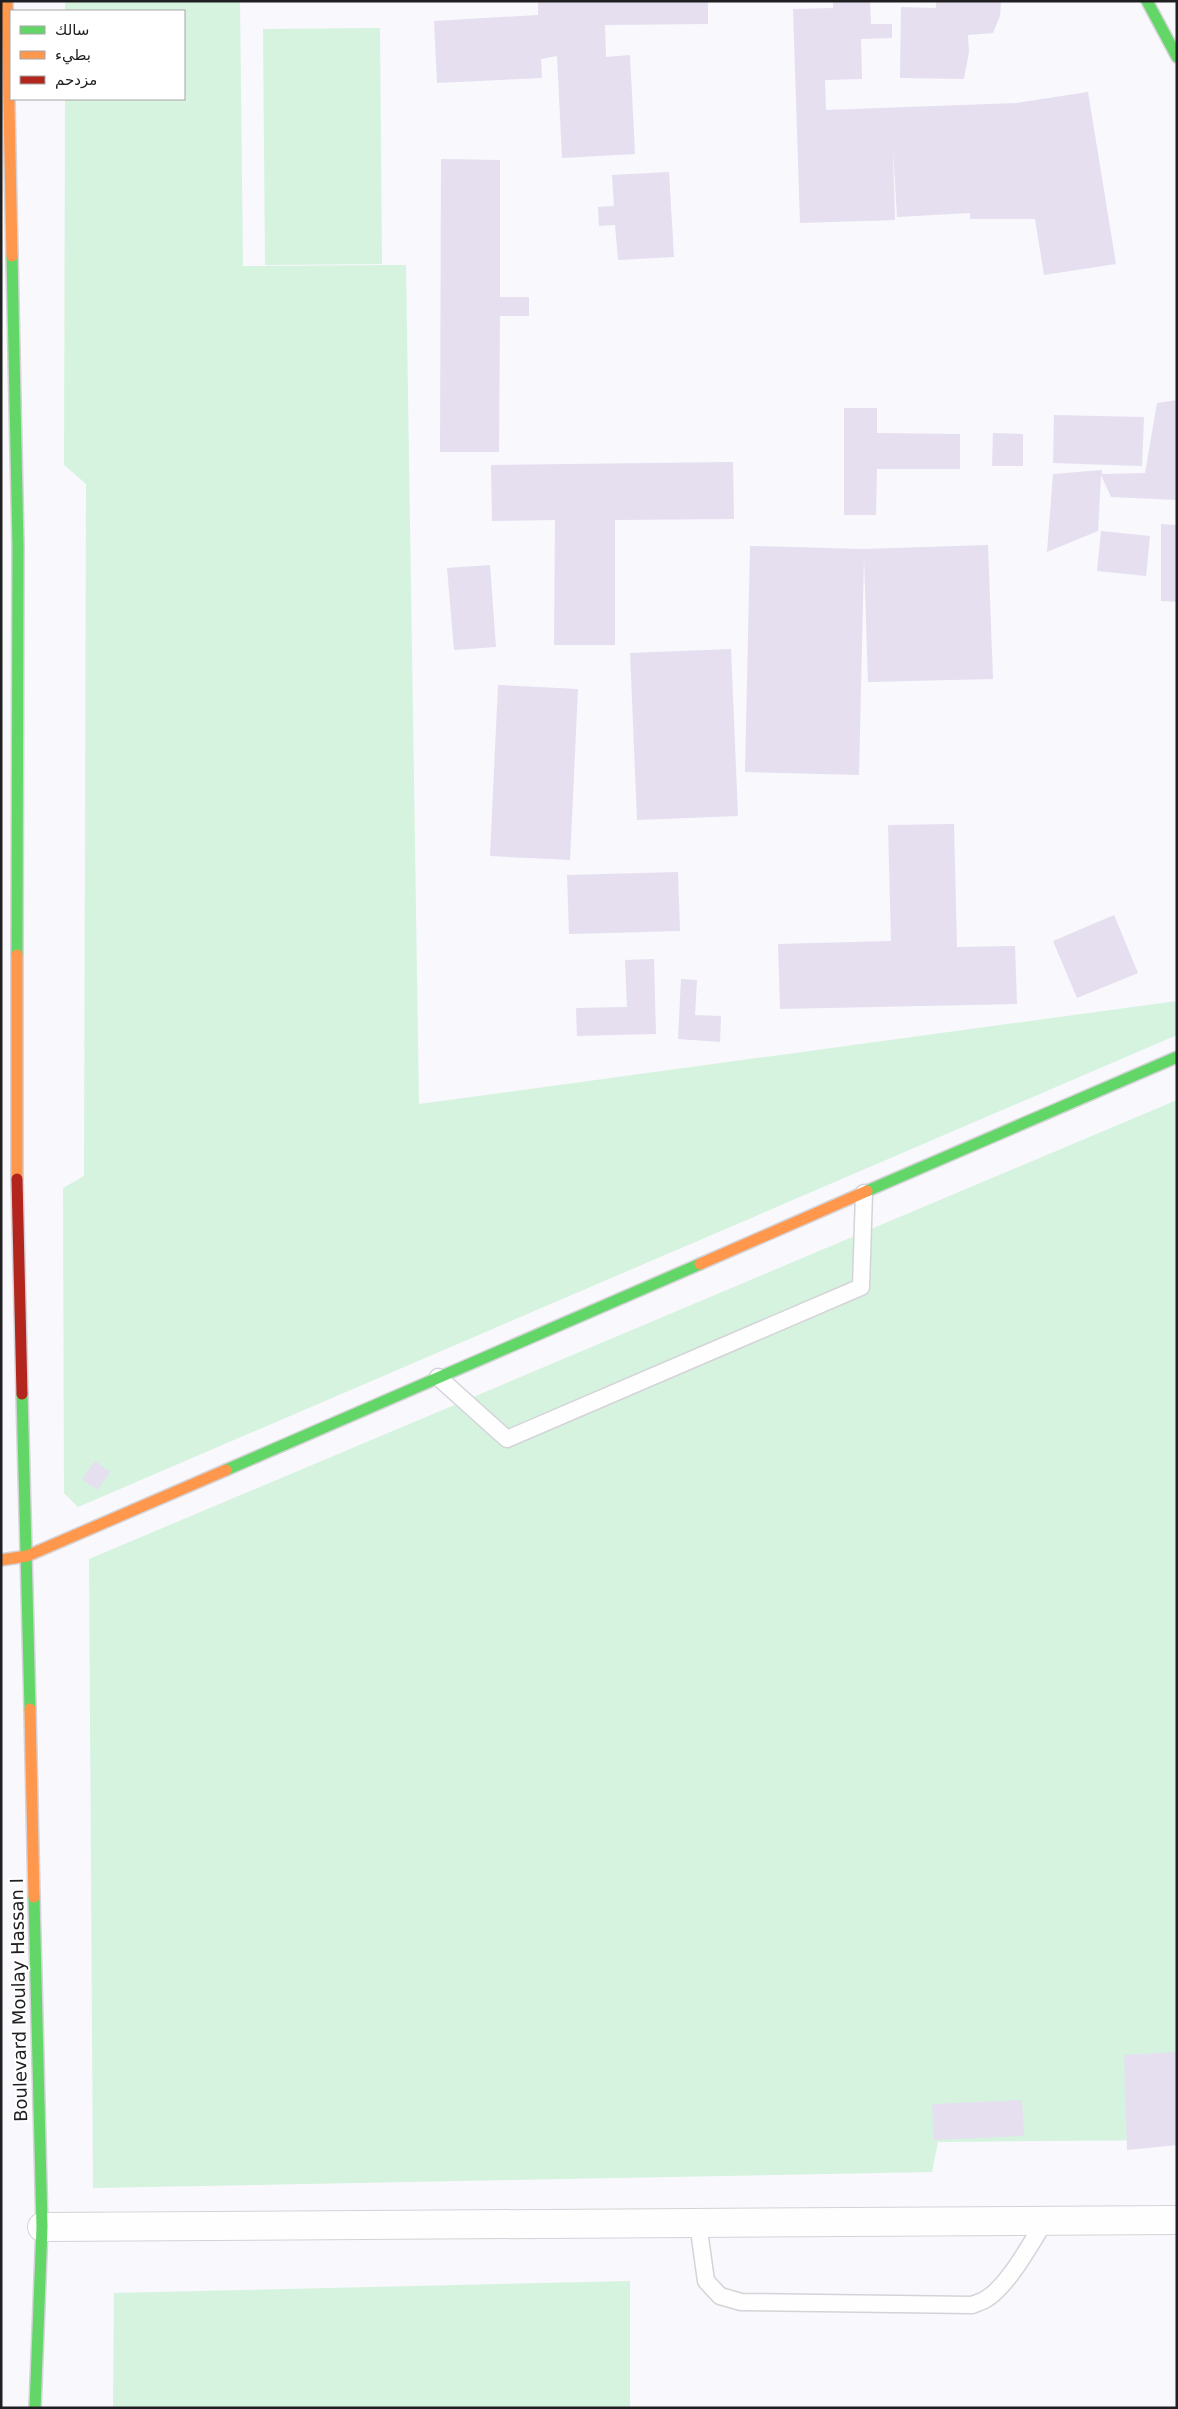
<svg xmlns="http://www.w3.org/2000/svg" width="1178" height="2409" viewBox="0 0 1178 2409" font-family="'DejaVu Sans','Noto Sans Arabic',sans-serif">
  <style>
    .green { fill: #d6f3df }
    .building { fill: #e5dff0 }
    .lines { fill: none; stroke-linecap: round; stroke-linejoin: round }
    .lane-casing { stroke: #d4d4d8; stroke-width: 19 }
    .street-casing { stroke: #d4d4d8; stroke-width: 30 }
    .fast-casing { stroke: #d4d4d8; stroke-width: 14 }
    .slow-casing { stroke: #d4d4d8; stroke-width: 14 }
    .jam-casing { stroke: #d4d4d8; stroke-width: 14 }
    .lane { stroke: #fefeff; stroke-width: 16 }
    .street { stroke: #fefeff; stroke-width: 28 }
    .fast { stroke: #63d668; stroke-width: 11 }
    .slow { stroke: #ff974d; stroke-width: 11 }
    .jam { stroke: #b3261e; stroke-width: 11 }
    .labels { text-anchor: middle; stroke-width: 4; stroke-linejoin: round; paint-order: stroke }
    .street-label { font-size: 18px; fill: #202023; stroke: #fff }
  </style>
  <rect width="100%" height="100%" fill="#f8f8fd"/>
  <g class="green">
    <path d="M65,1H240L243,266L406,265L419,1104L1177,1001V1035L78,1507L64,1493L63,1188L84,1176L86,484L64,465L65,99H184V11H65Z"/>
    <path d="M380,28L382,264L265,265L263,29Z"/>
    <path d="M1177,1100V2140L938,2142L932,2172L93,2188L89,1559Z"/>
    <path d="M630,2281V2408H113L114,2293Z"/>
  </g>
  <g class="building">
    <path d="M538,1H708V24L605,25L606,57L630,55L635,154L562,158L557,56L541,59L542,78L437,83L434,21L538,15Z"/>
    <path d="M833,1H870L871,24H892V38L861,39L862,79L825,80L826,110L1016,103L1088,92L1116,264L1044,275L1035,219H970V213L897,217L893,150L895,220L800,223L793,9L833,8Z"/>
    <path d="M936,1H1001L1000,16L993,33L968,35L969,52L964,79L900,78L901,7L936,8Z"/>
    <path d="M441,159L500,160V297H529V316H500L499,452H440Z"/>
    <path d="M669,172L674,257L618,260L615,225L599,226L598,207L614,206L612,175Z"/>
    <path d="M1177,400V500L1111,497L1101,475L1098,531L1047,552L1053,474L1102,470V474L1145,473L1157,403Z"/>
    <path d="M844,408H877V433L960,434V469H877L876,515H844Z"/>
    <path d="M1054,415L1144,417L1142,466L1053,463Z"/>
    <path d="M993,433L1023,434V466H992Z"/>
    <path d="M733,462L734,519L615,520V645H554L555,520L492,521L491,465Z"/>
    <path d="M1161,524L1177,525V602L1161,601Z"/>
    <path d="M1101,531L1150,536L1146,576L1097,571Z"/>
    <path d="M988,545L993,679L868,682L864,557L859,775L745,772L750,546L864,549Z"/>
    <path d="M490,565L496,647L454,650L447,568Z"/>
    <path d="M731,649L738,816L637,820L630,653Z"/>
    <path d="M498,685L578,689L570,860L490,856Z"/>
    <path d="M954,824L957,947L1015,946L1017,1004L780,1009L778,944L891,941L888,825Z"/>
    <path d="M678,872L680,931L569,934L567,875Z"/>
    <path d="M1114,915L1138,973L1077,998L1053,941Z"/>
    <path d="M654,959L656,1034L577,1036L576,1008L627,1007L625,960Z"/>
    <path d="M681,979L697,980L695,1015L721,1016L720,1042L678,1039Z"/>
    <path d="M95,1461L110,1472L97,1490L82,1479Z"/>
    <path d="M1177,2052V2145L1127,2150L1124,2055Z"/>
    <path d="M1022,2100L1024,2136L934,2140L932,2104Z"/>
  </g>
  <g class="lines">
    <defs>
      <g id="lane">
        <path d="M438,1377L507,1439L861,1287L864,1193"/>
        <path d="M698,2223L706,2281L720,2296L741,2302L972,2305C976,2303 982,2302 986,2299C1008,2286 1031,2243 1045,2221"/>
      </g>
      <path id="street" d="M42,2227L1177,2220"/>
      <g id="fast">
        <path d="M1147,1L1177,57"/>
        <path d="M12,256L18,546L17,955"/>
        <path d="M867,1191L1177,1057"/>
        <path d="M22,1394L30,1709"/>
        <path d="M226,1470L700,1264"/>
        <path d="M34,1897L42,2227L35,2408"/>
      </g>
      <g id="slow">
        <path d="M7,1L12,256"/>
        <path d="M17,955V1179"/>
        <path d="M700,1264L867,1191"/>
        <path d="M1,1560L27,1556L226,1470"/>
        <path d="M30,1709L34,1897"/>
      </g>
      <path id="jam" d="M17,1179L22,1394"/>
    </defs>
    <use href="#lane" class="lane-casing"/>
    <use href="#street" class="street-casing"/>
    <use href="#fast" class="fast-casing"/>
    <use href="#slow" class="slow-casing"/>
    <use href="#jam" class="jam-casing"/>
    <use href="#lane" class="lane"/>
    <use href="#street" class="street"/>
    <use href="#fast" class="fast"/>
    <use href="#slow" class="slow"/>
    <use href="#jam" class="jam"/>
  </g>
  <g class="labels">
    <g class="street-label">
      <text transform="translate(19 2000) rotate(-91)" y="6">Boulevard Moulay Hassan I</text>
    </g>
  </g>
  <rect width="1178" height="2409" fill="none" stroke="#202023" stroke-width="5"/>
  <rect x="10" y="10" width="175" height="90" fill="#ffffff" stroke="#a6a6a7"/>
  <rect x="20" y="26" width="25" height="8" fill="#63d668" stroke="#a6a6a7"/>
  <text x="55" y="35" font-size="15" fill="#202023">سالك</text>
  <rect x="20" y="51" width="25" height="8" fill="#ff974d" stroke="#a6a6a7"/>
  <text x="55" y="60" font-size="15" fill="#202023">بطيء</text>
  <rect x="20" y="76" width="25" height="8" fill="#b3261e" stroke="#a6a6a7"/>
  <text x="55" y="85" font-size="15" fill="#202023">مزدحم</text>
</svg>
